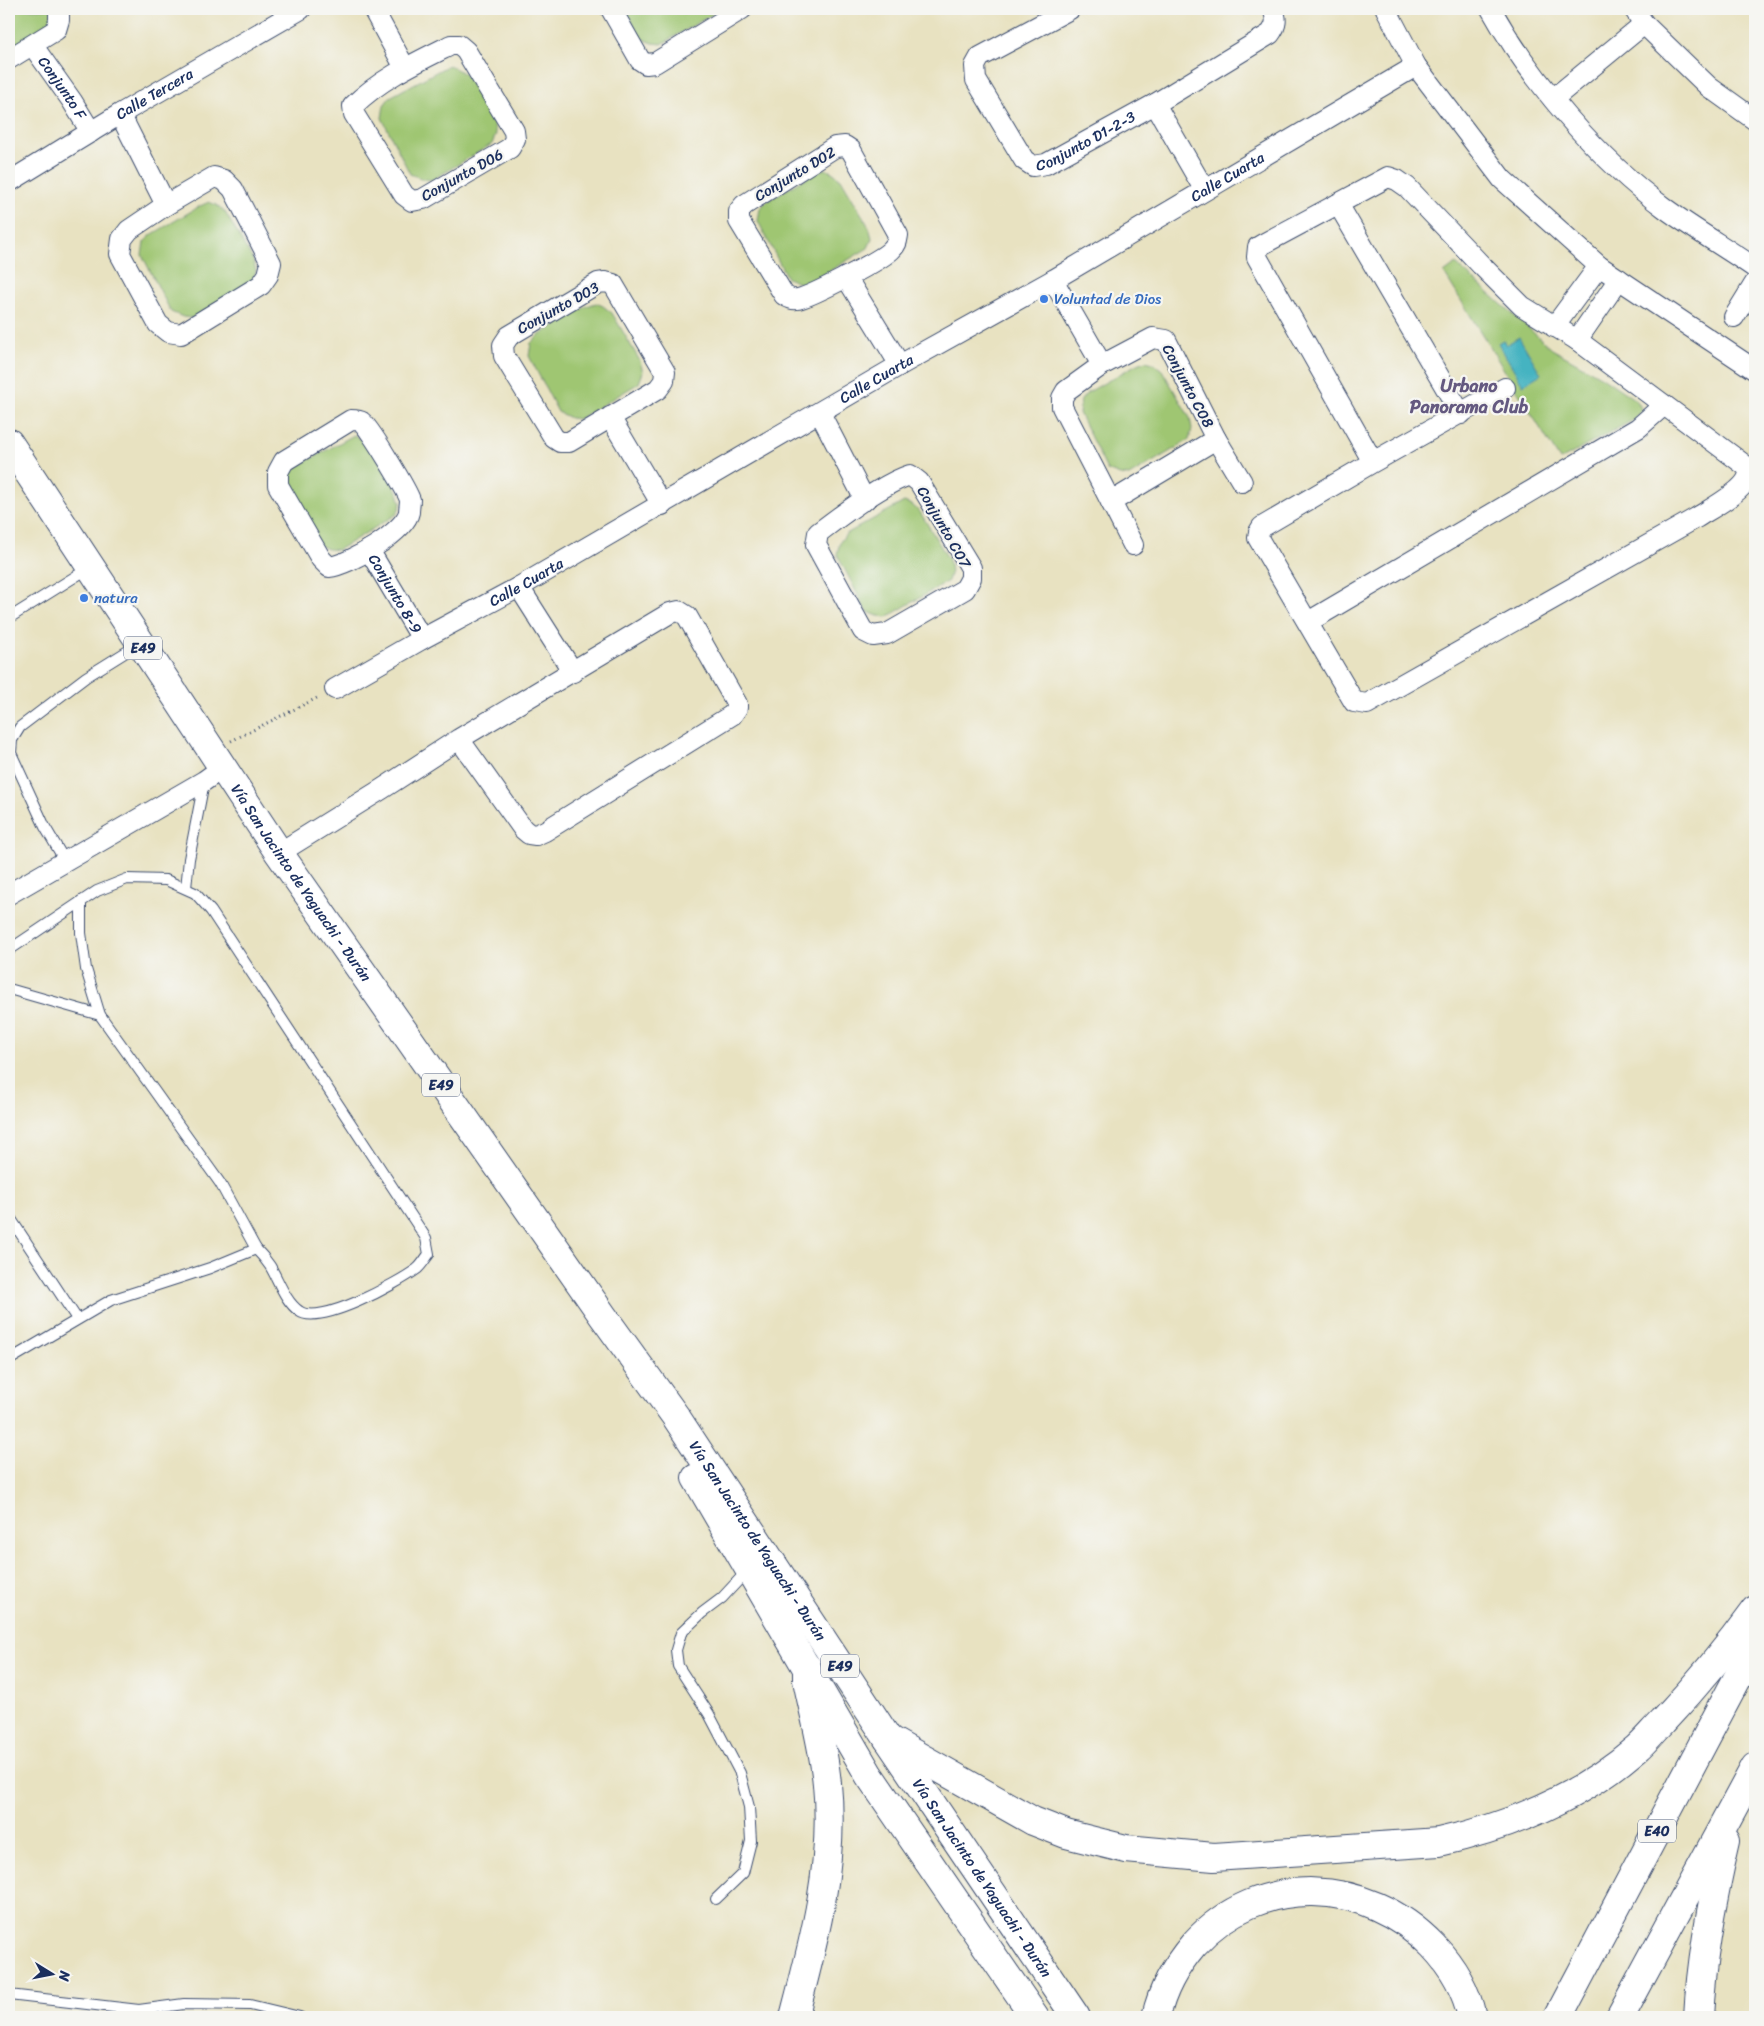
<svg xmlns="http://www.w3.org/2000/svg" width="1764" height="2026" viewBox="0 0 1764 2026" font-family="Sriracha,sans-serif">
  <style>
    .green { fill: #9fc672; stroke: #5d7a68 }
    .water { fill: #45b3c1; stroke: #307190 }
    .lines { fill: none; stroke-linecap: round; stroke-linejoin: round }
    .service-casing { stroke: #3a4a6d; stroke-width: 12 }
    .minor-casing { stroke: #3a4a6d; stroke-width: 22 }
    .primary-casing { stroke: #3a4a6d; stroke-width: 30 }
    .trunk-casing { stroke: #3a4a6d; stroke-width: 30 }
    .path { stroke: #3a4a6d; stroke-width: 3; stroke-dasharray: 1 4; stroke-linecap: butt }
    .service { stroke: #fff; stroke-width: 10 }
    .minor { stroke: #fff; stroke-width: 20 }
    .primary { stroke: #fff; stroke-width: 28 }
    .trunk { stroke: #fff; stroke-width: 28 }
    .shop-dot { fill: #3f7fe0; stroke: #f6f6f2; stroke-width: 2 }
    .labels { text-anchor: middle; stroke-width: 4.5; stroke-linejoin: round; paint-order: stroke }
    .shield { fill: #f6f6f2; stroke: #5d6b8a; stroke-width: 1 }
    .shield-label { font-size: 14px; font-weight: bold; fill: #1b2f5e }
    .street-label { font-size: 15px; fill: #1b2f5e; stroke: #f6f6f2 }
    .shop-label { font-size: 15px; fill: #366cbe; stroke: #f6f6f2; text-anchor: start }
    .quarter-label { font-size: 18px; font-weight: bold; fill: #645980; stroke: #f6f6f2 }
  </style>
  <rect width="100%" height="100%" fill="#f6f6f2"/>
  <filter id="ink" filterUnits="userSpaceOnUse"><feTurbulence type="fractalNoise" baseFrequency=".02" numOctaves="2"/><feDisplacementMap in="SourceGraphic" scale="10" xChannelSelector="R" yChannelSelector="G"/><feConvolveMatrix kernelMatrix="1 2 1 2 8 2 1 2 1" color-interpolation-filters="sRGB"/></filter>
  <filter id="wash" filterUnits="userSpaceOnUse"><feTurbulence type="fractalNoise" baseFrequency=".0096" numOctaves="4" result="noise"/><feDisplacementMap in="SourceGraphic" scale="20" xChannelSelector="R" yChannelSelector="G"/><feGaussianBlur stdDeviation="1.12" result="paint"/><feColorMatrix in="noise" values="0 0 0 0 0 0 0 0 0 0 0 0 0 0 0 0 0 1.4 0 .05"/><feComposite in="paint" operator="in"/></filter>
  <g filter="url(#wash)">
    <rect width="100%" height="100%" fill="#e8e2c1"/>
    <g class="green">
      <path d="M9,9H56L53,25L9,51Z"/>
      <path d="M626,9H721L662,44L653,43L640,38Z"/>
      <path d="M449,65L465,74L493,122L496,134L492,144L432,180L423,179L410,174L382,118L384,105L390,97Z"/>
      <path d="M825,169L832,172L841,179L869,227L872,238L868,248L808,284L799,283L787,278L758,221L760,208L767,201L816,172Z"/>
      <path d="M209,202L216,205L225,212L253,260L256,271L252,282L192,318L183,317L171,312L142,255L144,242L151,235L200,206Z"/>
      <path d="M1456,264L1552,349L1602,377L1637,401L1641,408L1640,413L1635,419L1560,460L1444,273Z"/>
      <path d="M596,303L603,306L612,313L640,361L643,372L639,383L579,419L570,418L558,412L529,356L531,343L538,336L587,306Z"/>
      <path d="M1146,361L1153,363L1162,370L1190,418L1192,429L1189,440L1129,476L1120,475L1107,470L1079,413L1081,400L1087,393L1137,364Z"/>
      <path d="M354,435L370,445L398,493L401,504L397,514L338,550L328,549L316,544L287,488L290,475L296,467Z"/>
      <path d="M904,502L912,505L920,512L949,560L951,571L948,581L887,617L878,616L866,611L837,554L840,542L846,534Z"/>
    </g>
    <path class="water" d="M1519,337L1541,374L1523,385L1498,343L1503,340L1506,345Z"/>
  </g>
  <g filter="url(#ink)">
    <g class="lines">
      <defs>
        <g id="service">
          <path d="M9,618L89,568"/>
          <path d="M65,861L45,827L11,753L12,740L20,727L86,677L139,644"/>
          <path d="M186,888L189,859L204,782"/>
          <path d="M81,901V933L86,969L100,1015L220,1183L256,1249"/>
          <path d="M9,950L97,891L127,879L166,880L195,893L211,911L426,1238L429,1254C425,1259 422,1265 417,1269C398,1283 319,1327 299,1311C285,1301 279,1281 270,1266C266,1260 261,1254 256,1249L210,1268L111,1300L9,1360"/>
          <path d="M9,989L100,1015"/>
          <path d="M9,1216L77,1319"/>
          <path d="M716,1899L743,1873L751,1841L749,1807L740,1773L709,1714L678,1666L676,1650L681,1633L702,1613L722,1598L748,1570"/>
          <path d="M9,1995L139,2010L184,2004L250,2005L300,2017"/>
        </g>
        <g id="minor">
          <path d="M373,9L405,68"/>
          <path d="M611,9L640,60L646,64L655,63L742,9"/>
          <path id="s1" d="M1070,9L980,57L975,66L976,80L1024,160L1033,166L1046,164L1155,104L1270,34C1277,25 1277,19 1273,9"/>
          <path d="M1386,9L1416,66L1502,179L1599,266L1755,370"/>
          <path d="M1491,9C1531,81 1599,160 1666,209C1695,230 1726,248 1755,268"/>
          <path d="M1634,9L1644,24L1709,87L1755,120"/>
          <path d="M451,45H459L466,51L514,131L515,139L510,148L423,199L412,201L404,195L354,114L353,106C380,79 417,62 451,45Z"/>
          <path id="s2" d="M33,46L72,101L91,132"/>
          <path d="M9,59L56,30L59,20V9"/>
          <path d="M1553,99L1644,24"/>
          <path d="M1155,104L1204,189"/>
          <path d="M120,114L166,205"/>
          <path d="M845,146L851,150L898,235C897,241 897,244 892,249C884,259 812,296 798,299C792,300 789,298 784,295L739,221V211L744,205L835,147Z"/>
          <path d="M214,177L224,180L233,189L271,263L268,275L261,285L181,334L168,332L158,324L120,254L122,239L129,230L166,205Z"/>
          <path id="s3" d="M9,182L120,114L301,9"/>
          <path d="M1338,204L1461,414"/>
          <path d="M846,277L900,365"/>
          <path d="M1053,280L1102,365"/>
          <path d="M605,282L613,284L665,372L664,381L658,389L569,442H560L554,438L504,356L503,345L509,336L598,283Z"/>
          <path d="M1734,317L1755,283"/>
          <path d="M1554,327L1599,266"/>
          <path d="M1153,338L1166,340L1216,439L1111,502L1062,407V398L1066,391L1102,365Z"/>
          <path d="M1577,340L1619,279"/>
          <path d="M820,413L865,500"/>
          <path d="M610,417L662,505"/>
          <path d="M351,420C354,420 359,420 362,422C368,425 408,492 410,500C410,503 409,509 409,512C405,532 349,565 329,567L321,559L278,485V472L284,461Z"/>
          <path d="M1216,439L1242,482"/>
          <path d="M1373,462L1257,257L1258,247L1263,244L1388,177L1397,180L1407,187L1481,265L1522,306L1577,340L1746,466C1748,470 1750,473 1748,477C1743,492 1710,509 1696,518L1367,704L1354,702L1258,538L1259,532L1262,527L1373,462L1505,388"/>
          <path d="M910,475L919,482L971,568V578L965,589L887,634L873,636L863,631L816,545L818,533C840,516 884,483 910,475Z"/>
          <path d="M1111,502L1133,545"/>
          <path id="s4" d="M369,550L422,639"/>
          <path d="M519,587L573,672"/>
          <path d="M1308,622L1638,428L1664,405"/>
          <path id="s5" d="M335,689L422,639L519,587L900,365L1053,280L1416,66"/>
          <path d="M279,853L382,789L459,739L670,613L679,611L687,616L737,704V708L732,715L545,831L536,835L529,834L523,829L459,739"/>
          <path d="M9,894L204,781L222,768"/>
        </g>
        <g id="primary">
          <path id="s6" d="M9,443L279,853L603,1316L676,1417L888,1739L1076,2017"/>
          <path d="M696,1478L869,1775L1035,2017"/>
        </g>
        <g id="trunk">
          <path d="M888,1739L1033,1821L1066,1834L1126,1849L1214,1857L1439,1842C1511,1826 1581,1797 1637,1748C1646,1740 1654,1730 1663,1721C1696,1686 1727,1649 1755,1610"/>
          <path d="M794,2017C814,1941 835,1864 827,1784C824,1750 814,1714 807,1680V1667"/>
          <path d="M1156,2017C1162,1990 1176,1965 1194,1944C1259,1872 1367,1877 1433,1946C1452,1966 1466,1989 1472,2017"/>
          <path d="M1558,2017L1755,1645"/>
          <path d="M1620,2017L1755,1767"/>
          <path d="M1698,2017C1701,1957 1712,1900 1726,1841"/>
        </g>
      </defs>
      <use href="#service" class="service-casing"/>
      <use href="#minor" class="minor-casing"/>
      <use href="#primary" class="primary-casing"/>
      <use href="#trunk" class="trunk-casing"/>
      <path class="path" d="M231,741L319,697"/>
      <use href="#service" class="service"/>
      <use href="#minor" class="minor"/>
      <use href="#primary" class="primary"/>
      <use href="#trunk" class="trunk"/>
    </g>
  </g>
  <g class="shop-dot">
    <circle cx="1044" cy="299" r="5"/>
    <circle cx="84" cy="598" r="5"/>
  </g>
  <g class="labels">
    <g class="shield">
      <rect x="124" y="636.5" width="38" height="23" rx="4"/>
      <rect x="422" y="1073.5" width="38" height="23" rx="4"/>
      <rect x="821" y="1654.5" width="38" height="23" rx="4"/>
      <rect x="1638" y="1819.5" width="38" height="23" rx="4"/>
    </g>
    <g class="shield-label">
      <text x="143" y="653">E49</text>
      <text x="441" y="1090">E49</text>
      <text x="840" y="1671">E49</text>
      <text x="1657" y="1836">E40</text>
    </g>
    <g class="street-label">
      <text dy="5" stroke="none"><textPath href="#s2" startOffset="51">Conjunto F</textPath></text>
      <text dy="5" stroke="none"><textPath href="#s3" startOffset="170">Calle Tercera</textPath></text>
      <text dy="5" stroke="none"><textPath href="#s1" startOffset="289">Conjunto D1-2-3</textPath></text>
      <text transform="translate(795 174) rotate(-31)" y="5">Conjunto D02</text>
      <text transform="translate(462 175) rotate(-29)" y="5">Conjunto D06</text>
      <text dy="5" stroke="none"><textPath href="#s5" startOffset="1029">Calle Cuarta</textPath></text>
      <text transform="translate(558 308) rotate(-29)" y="5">Conjunto D03</text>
      <text dy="5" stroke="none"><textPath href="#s5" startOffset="624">Calle Cuarta</textPath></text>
      <text transform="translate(1188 386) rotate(62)" y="5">Conjunto C08</text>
      <text transform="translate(944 527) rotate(60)" y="5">Conjunto C07</text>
      <text dy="5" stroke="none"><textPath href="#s5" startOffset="219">Calle Cuarta</textPath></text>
      <text dy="5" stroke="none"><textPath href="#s4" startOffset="51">Conjunto 8-9</textPath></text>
      <text dy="5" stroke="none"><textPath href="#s6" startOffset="528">Vía San Jacinto de Yaguachi - Durán</textPath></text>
      <text dy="5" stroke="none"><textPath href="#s6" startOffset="1329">Vía San Jacinto de Yaguachi - Durán</textPath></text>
      <text dy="5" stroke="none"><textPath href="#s6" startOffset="1734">Vía San Jacinto de Yaguachi - Durán</textPath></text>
    </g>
    <g class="shop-label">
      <text x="1054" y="304">Voluntad de Dios</text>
      <text x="94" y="603">natura</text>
    </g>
    <g class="quarter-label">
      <text x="1469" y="392">Urbano<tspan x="1469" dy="21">Panorama Club</tspan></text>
    </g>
  </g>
  <rect width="1764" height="2026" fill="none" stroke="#f6f6f2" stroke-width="30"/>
  <g transform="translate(52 1974) rotate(100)" stroke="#f6f6f2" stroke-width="4" paint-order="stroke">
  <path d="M0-4L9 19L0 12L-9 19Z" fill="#1b2f5e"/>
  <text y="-8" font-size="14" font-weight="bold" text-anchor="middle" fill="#1b2f5e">N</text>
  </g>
</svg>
